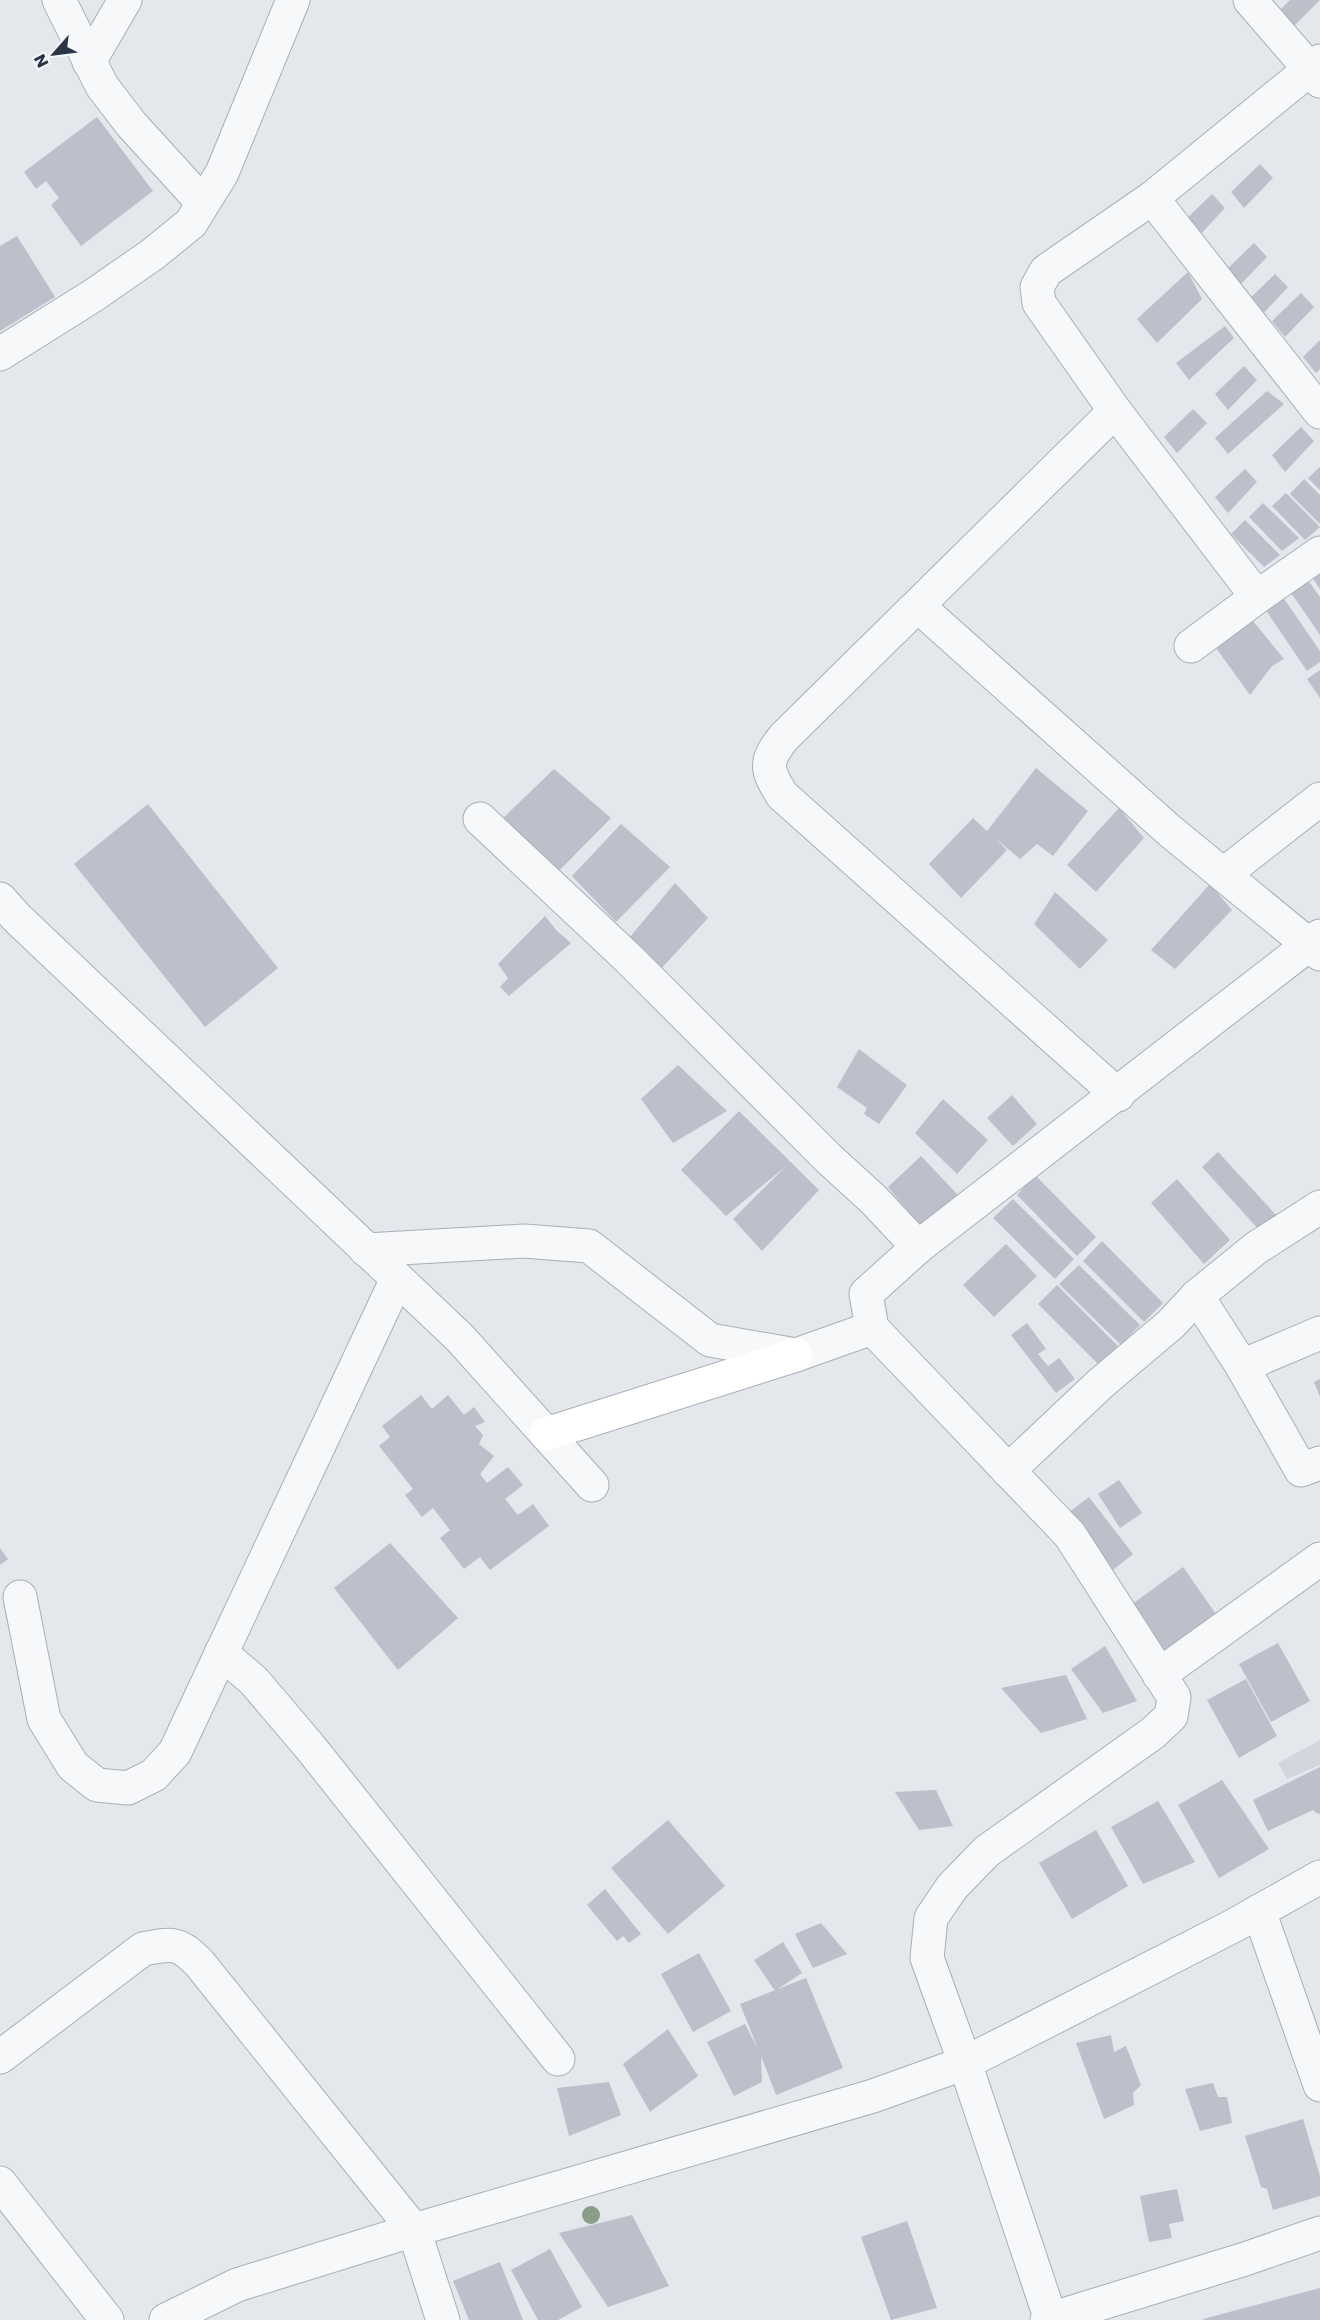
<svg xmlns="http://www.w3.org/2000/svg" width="1320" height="2320" viewBox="0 0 1320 2320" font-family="Poppins,sans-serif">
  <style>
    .built { fill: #d2d6de }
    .building { fill: #bbc0ca }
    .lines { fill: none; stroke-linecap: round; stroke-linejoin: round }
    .street-casing { stroke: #a9aeb7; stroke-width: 35 }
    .secondary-casing { stroke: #a9aeb7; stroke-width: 35 }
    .street { stroke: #f7f8fa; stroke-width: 33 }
    .secondary { stroke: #fff; stroke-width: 33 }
    .tree { fill: #899d89 }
  </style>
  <rect width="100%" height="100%" fill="#e4e7ec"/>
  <path class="built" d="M1320,1740V1765L1287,1779L1278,1763Z"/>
  <g class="building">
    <path d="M1290,0H1320L1286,34L1271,19Z"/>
    <path d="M97,117L153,191L81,246L51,205L59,198L46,181L36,189L24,172Z"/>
    <path d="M1260,164L1273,178L1244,208L1231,192Z"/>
    <path d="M1212,194L1225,208L1196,239L1183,222Z"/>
    <path d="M17,236L55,297L0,331V246Z"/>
    <path d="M1254,243L1267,257L1238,287L1225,271Z"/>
    <path d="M1188,272L1202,299L1157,343L1137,319Z"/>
    <path d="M1275,274L1288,287L1259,318L1246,302Z"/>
    <path d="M1301,293L1314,307L1285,337L1272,321Z"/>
    <path d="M1225,326L1234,338L1189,380L1176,363Z"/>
    <path d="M1320,340V369L1316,373L1303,357Z"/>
    <path d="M1244,366L1257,380L1228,410L1215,394Z"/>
    <path d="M1267,391L1284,404L1228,454L1215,438Z"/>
    <path d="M1193,409L1207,423L1177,453L1164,437Z"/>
    <path d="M1301,427L1314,441L1285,472L1272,455Z"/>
    <path d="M1320,467V490L1308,478Z"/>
    <path d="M1245,469L1257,482L1228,513L1215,497Z"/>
    <path d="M1304,479L1320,495V524L1290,494Z"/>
    <path d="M1286,493L1320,527L1305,540L1272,506Z"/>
    <path d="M1263,503L1299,538L1282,551L1249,517Z"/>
    <path d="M1245,520L1280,555L1264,567L1231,534Z"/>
    <path d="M1320,553V589L1303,564Z"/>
    <path d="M1300,569L1320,597V635L1283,581Z"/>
    <path d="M1280,593L1320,651V662L1307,671L1263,606Z"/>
    <path d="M1249,616L1284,659L1272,666L1250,695L1211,641Z"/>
    <path d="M1320,670V698L1307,679Z"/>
    <path d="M1036,768L1088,811L1053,856L1037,844L1020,859L995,838L1007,850L961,898L929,864L973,818L987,831Z"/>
    <path d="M554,769L611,818L555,875L499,822Z"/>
    <path d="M148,804L278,968L205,1027L74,864Z"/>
    <path d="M1119,808L1144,838L1096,892L1067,865Z"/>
    <path d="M621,824L670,867L616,922L572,876Z"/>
    <path d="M675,883L708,918L658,972L630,937Z"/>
    <path d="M1210,884L1232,910L1175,969L1151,950Z"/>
    <path d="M1055,892L1108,940L1080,969L1034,924Z"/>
    <path d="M545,916L557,931L571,943L509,996L500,987L508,978L498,964Z"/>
    <path d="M859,1049L907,1085L879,1124L864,1114L867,1108L837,1087Z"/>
    <path d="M678,1065L727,1111L673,1143L641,1099Z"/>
    <path d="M1012,1095L1037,1124L1013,1146L987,1118Z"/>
    <path d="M943,1099L988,1140L957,1174L915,1133Z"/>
    <path d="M739,1111L819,1190L762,1251L733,1219L786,1166L726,1216L681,1170Z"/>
    <path d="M1218,1152L1277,1216L1260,1231L1202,1167Z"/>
    <path d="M921,1156L958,1195L924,1231L888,1187Z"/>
    <path d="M1035,1175L1096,1237L1077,1256L1017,1195Z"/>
    <path d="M1177,1179L1230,1240L1204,1264L1151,1203Z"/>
    <path d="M1013,1199L1074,1259L1055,1279L993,1218Z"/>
    <path d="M1102,1241L1163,1303L1144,1322L1083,1261Z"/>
    <path d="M1006,1244L1037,1276L994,1317L963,1285Z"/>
    <path d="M1079,1265L1140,1325L1121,1345L1059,1284Z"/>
    <path d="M1057,1285L1118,1346L1099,1365L1038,1304Z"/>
    <path d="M1027,1323L1046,1349L1038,1354L1048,1366L1059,1358L1075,1379L1056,1393L1011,1335Z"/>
    <path d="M1320,1379V1397L1314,1382Z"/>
    <path d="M421,1395L432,1409L448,1395L464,1415L474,1407L485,1422L475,1426L483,1435L479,1444L494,1456L480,1474L487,1483L508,1467L523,1485L505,1499L518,1515L533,1504L549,1526L490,1570L480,1557L464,1569L440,1538L450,1530L433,1508L422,1517L405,1495L413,1489L379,1446L390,1437L382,1426Z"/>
    <path d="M1119,1480L1142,1513L1120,1528L1098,1494Z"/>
    <path d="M1089,1497L1133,1554L1109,1573L1064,1516Z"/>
    <path d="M390,1543L458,1618L398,1670L334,1588Z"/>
    <path d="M0,1548L8,1559L0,1565Z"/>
    <path d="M1183,1567L1218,1617L1168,1658L1131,1605Z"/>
    <path d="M1278,1643L1310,1701L1271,1722L1239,1664Z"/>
    <path d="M1105,1646L1137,1701L1103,1713L1071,1669Z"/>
    <path d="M1066,1675L1087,1719L1041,1733L1001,1688Z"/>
    <path d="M1246,1679L1277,1736L1239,1758L1207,1700Z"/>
    <path d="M1320,1767V1813L1318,1814L1313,1810L1268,1831L1253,1800Z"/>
    <path d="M1222,1780L1269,1849L1219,1878L1178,1805Z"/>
    <path d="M936,1790L953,1826L919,1830L895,1792Z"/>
    <path d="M1158,1801L1195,1862L1143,1884L1111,1827Z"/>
    <path d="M668,1820L725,1886L668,1934L611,1868Z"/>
    <path d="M1096,1830L1128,1886L1072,1919L1039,1863Z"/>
    <path d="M605,1889L641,1934L629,1943L623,1936L617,1941L587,1905Z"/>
    <path d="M821,1923L847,1954L813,1968L795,1934Z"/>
    <path d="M783,1942L802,1973L775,1991L754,1960Z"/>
    <path d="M699,1953L731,2011L693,2032L661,1974Z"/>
    <path d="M806,1978L843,2068L776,2095L761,2056L762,2082L734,2096L707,2042L745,2024L758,2049L740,2004Z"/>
    <path d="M668,2029L698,2076L650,2112L623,2064Z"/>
    <path d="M1111,2035L1114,2052L1126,2046L1141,2085L1133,2093L1134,2105L1104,2119L1076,2043Z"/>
    <path d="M609,2082L621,2115L569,2136L557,2088Z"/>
    <path d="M1213,2083L1218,2097H1227L1232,2123L1200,2131L1185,2089Z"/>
    <path d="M1303,2119L1320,2176V2196L1273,2210L1267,2189L1261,2187L1245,2136Z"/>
    <path d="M1177,2189L1184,2221L1169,2224L1172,2238L1149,2242L1140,2196Z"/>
    <path d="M632,2215L669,2286L608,2307L559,2233Z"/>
    <path d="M907,2221L937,2308L891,2320L861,2237Z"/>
    <path d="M550,2249L582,2307L558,2320H538L511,2270Z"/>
    <path d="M500,2262L523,2320H469L453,2281Z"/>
    <path d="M1320,2288V2320H1203V2319Z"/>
  </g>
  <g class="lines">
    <defs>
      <g id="street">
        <path d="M59,0L102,86L131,124L203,203"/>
        <path d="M1250,0L1320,81"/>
        <path d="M89,62L125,0"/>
        <path d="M1152,198L1320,412"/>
        <path d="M0,354L94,295L153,254L191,223L222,173L293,0"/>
        <path d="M1115,411L1257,597"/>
        <path d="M918,606L1170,831L1320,954"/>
        <path d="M1191,646L1257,597L1320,553"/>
        <path d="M480,819L628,958L828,1158L874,1200L918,1247L866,1294L872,1328L1070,1535L1174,1697L1171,1716L1153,1733L987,1851L952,1887L931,1918L927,1958L965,2063L1051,2320"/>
        <path d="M1224,874L1320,799"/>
        <path d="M0,899L17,918L460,1338L592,1485"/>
        <path d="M1118,1095L782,795C766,769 764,762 784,737L1115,411L1039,303L1037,287L1046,271L1152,198L1320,61"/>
        <path d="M918,1247L1320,936"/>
        <path d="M366,1250L524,1241L589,1246L710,1340L796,1355L872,1328"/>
        <path d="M1197,1296L1242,1366L1301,1470L1320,1463"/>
        <path d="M1242,1366L1320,1333"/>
        <path d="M1008,1471L1100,1384L1171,1324L1197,1296L1256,1248L1320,1207"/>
        <path d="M20,1597L44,1719L73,1766L97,1785L128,1788L154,1775L175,1752L397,1279"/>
        <path d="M221,1653L254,1681L310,1747L558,2059"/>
        <path d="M1159,1675L1320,1559"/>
        <path d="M1259,1911L1320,2085"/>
        <path d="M0,2057L143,1949C173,1943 179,1942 200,1964L414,2230L443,2320"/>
        <path d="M0,2183L107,2320"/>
        <path d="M166,2320L237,2285L414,2230L873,2096L965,2063L1233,1926L1320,1877"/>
        <path d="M1047,2320L1245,2259L1320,2233"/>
      </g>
      <path id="secondary" d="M546,1434L796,1355"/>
    </defs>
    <use href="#street" class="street-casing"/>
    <use href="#secondary" class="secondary-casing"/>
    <use href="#street" class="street"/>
    <use href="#secondary" class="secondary"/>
  </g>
  <circle class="tree" cx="591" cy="2215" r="9"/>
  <g transform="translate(54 54) rotate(242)" stroke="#f4f6f9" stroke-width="4.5" paint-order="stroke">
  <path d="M0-4.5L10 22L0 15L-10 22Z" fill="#2b3445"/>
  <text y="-9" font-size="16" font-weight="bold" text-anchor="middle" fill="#2b3445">N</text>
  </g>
</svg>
